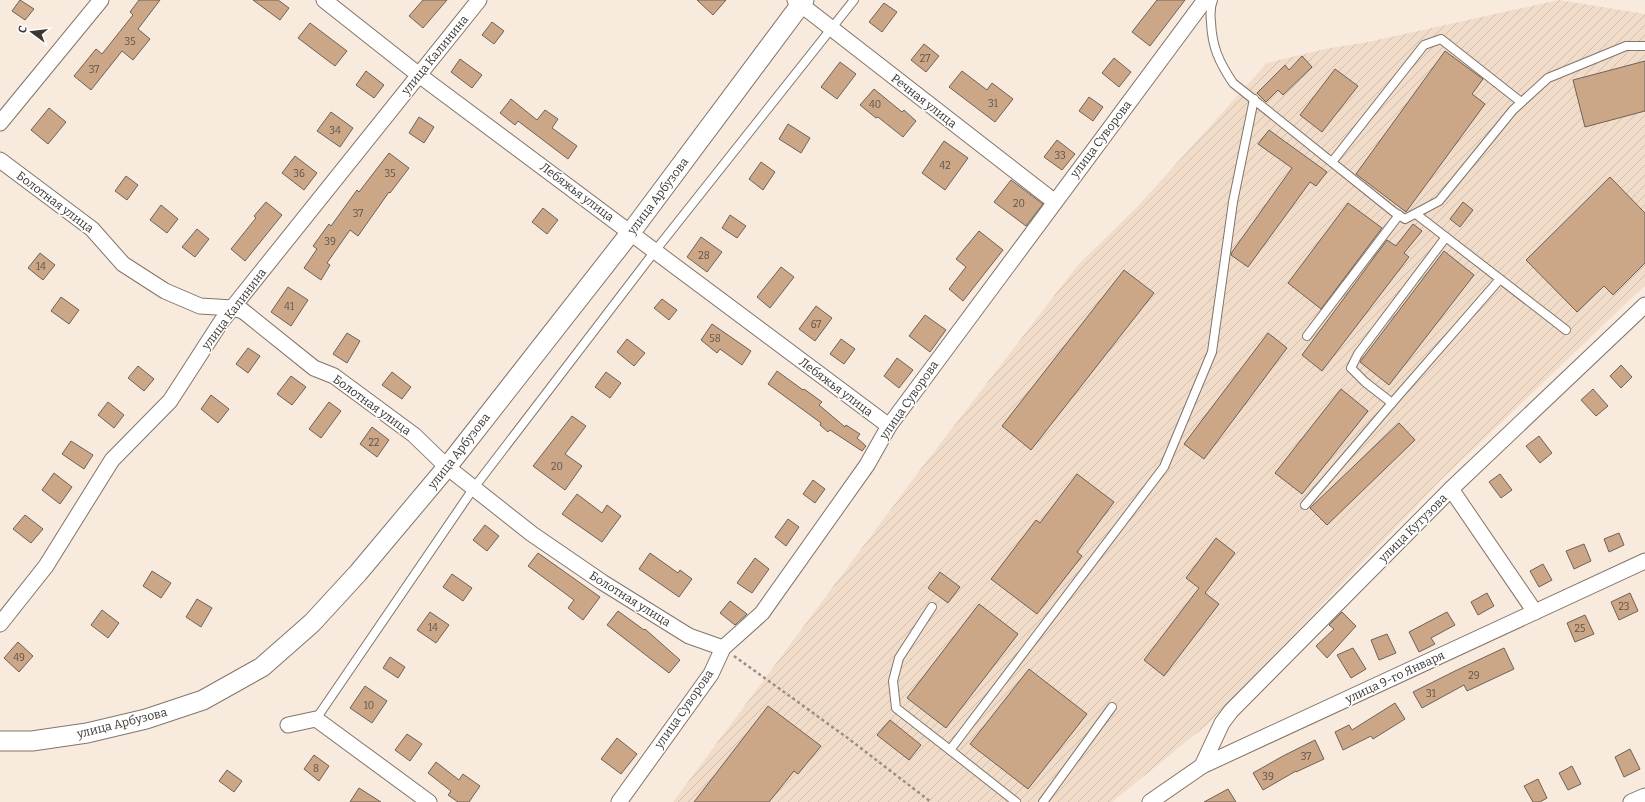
<svg xmlns="http://www.w3.org/2000/svg" width="1645" height="802" viewBox="0 0 1645 802" font-family="Bitter,serif">
  <style>
    .industrial { fill: url(#industrial-furrows) }
    .building { fill: #cba788; stroke: #6e6257 }
    .lines { fill: none; stroke-linecap: round; stroke-linejoin: round }
    .service-casing { stroke: #82756a; stroke-width: 10 }
    .minor-casing { stroke: #82756a; stroke-width: 17 }
    .tertiary-casing { stroke: #82756a; stroke-width: 21 }
    .path { stroke: #978d85; stroke-width: 2.5; stroke-dasharray: 3 3; stroke-linecap: butt }
    .service { stroke: #fff; stroke-width: 8 }
    .minor { stroke: #fff; stroke-width: 15 }
    .tertiary { stroke: #fff; stroke-width: 19 }
    .labels { text-anchor: middle; stroke-width: 3; stroke-linejoin: round; paint-order: stroke }
    .number-label { font-size: 10px; fill: #605247 }
    .street-label { font-size: 12px; fill: #3c3631; stroke: #fff }
  </style>
  <defs>
    <pattern id="industrial-furrows" width="10" height="10" patternUnits="userSpaceOnUse"><rect width="10" height="10" fill="#f1dcca"/><path d="M-1 1l2-2M0 10L10 0M9 11l2-2" fill="none" stroke="#d0bdae"/></pattern>
  </defs>
  <rect width="100%" height="100%" fill="#f9eade"/>
  <path class="industrial" d="M1559,0L1645,14V285L1442,479L1208,724L1112,802H673L920,470L1077,266L1139,205L1267,63L1325,49L1368,42Z"/>
  <g class="building">
    <path d="M20,0L34,9L25,20L12,11Z"/>
    <path d="M139,0H160L138,29L150,39L133,60L122,51L91,90L74,76L96,49L102,54L133,15L130,12Z"/>
    <path d="M253,0H278L289,8L280,20Z"/>
    <path d="M423,0H447L423,28L409,16Z"/>
    <path d="M697,0H726L713,15Z"/>
    <path d="M1157,0H1185L1150,46L1132,32Z"/>
    <path d="M884,3L897,12L882,32L869,22Z"/>
    <path d="M492,22L504,31L494,44L482,35Z"/>
    <path d="M310,23L347,51L335,66L298,38Z"/>
    <path d="M924,44L939,56L926,72L911,60Z"/>
    <path d="M1445,51L1483,79L1472,94L1485,104L1406,212L1356,174Z"/>
    <path d="M1302,56L1312,67L1283,95L1278,90L1266,102L1257,93L1285,65L1289,70Z"/>
    <path d="M1114,58L1131,72L1119,87L1102,73Z"/>
    <path d="M460,59L482,75L472,88L451,72Z"/>
    <path d="M1645,61V111L1585,127L1573,80Z"/>
    <path d="M840,62L856,74L837,99L821,87Z"/>
    <path d="M1335,69L1358,86L1322,132L1300,115Z"/>
    <path d="M366,71L384,85L374,98L356,85Z"/>
    <path d="M962,71L987,90L992,83L1013,99L995,122L949,87Z"/>
    <path d="M874,89L902,112L904,110L916,121L903,137L878,117L876,118L860,105Z"/>
    <path d="M1089,97L1103,107L1093,121L1079,111Z"/>
    <path d="M511,99L537,120L545,110L558,119L552,128L577,146L568,159L518,121L515,125L500,113Z"/>
    <path d="M49,108L66,122L48,144L31,130Z"/>
    <path d="M331,112L353,128L340,147L317,131Z"/>
    <path d="M419,117L434,127L424,143L409,133Z"/>
    <path d="M788,124L810,138L801,153L779,139Z"/>
    <path d="M1269,130L1327,172L1316,186L1310,182L1248,267L1231,255L1232,252L1292,168L1258,144Z"/>
    <path d="M1057,140L1075,154L1062,170L1044,157Z"/>
    <path d="M944,141L968,158L945,190L922,173Z"/>
    <path d="M389,153L409,168L390,193L389,192L358,236L350,230L327,263L330,265L321,280L304,268L317,249L313,246L329,224L331,226L357,190L359,192Z"/>
    <path d="M295,156L317,173L304,190L282,173Z"/>
    <path d="M761,162L775,172L763,190L749,179Z"/>
    <path d="M126,176L138,185L127,200L115,191Z"/>
    <path d="M1610,177L1645,213V263L1613,295L1604,286L1577,312L1526,260Z"/>
    <path d="M1011,180L1043,204L1026,226L994,202Z"/>
    <path d="M266,202L282,215L245,261L231,249L256,218L254,216Z"/>
    <path d="M1463,202L1473,210L1460,227L1450,219Z"/>
    <path d="M1348,203L1382,228L1321,309L1288,283Z"/>
    <path d="M161,205L178,219L167,233L150,220Z"/>
    <path d="M543,208L558,220L547,234L532,222Z"/>
    <path d="M730,215L746,226L737,238L722,228Z"/>
    <path d="M1413,224L1422,231L1404,253L1409,257L1322,371L1302,355L1387,240L1396,246Z"/>
    <path d="M197,229L209,239L195,257L182,247Z"/>
    <path d="M979,231L1003,250L963,301L949,289L966,267L956,259Z"/>
    <path d="M701,237L722,252L707,272L687,257Z"/>
    <path d="M1444,251L1474,275L1389,385L1360,362Z"/>
    <path d="M40,253L55,265L43,280L28,268Z"/>
    <path d="M781,267L794,277L770,308L757,297Z"/>
    <path d="M1124,270L1154,293L1031,450L1002,426Z"/>
    <path d="M288,287L308,300L291,326L271,312Z"/>
    <path d="M61,297L79,310L69,324L51,311Z"/>
    <path d="M662,299L677,310L669,320L654,308Z"/>
    <path d="M816,306L832,318L815,341L799,329Z"/>
    <path d="M925,315L946,330L930,352L909,336Z"/>
    <path d="M712,324L751,351L742,365L720,349L717,353L701,340Z"/>
    <path d="M347,333L360,341L347,363L333,354Z"/>
    <path d="M1268,333L1287,348L1204,459L1184,444Z"/>
    <path d="M627,339L645,353L634,366L617,352Z"/>
    <path d="M841,339L855,349L844,364L830,354Z"/>
    <path d="M248,348L260,356L248,373L236,364Z"/>
    <path d="M897,358L913,370L899,388L884,376Z"/>
    <path d="M1621,365L1632,377L1621,388L1610,376Z"/>
    <path d="M138,366L154,379L144,391L128,378Z"/>
    <path d="M777,371L803,390L804,389L822,402L819,405L845,427L846,425L860,434L857,438L866,446L862,451L830,430L828,432L820,425L821,423L768,384Z"/>
    <path d="M392,372L411,387L402,399L382,385Z"/>
    <path d="M606,372L621,383L610,398L595,387Z"/>
    <path d="M291,376L306,387L292,405L277,394Z"/>
    <path d="M1341,389L1368,411L1302,494L1275,473Z"/>
    <path d="M1593,389L1608,406L1596,416L1581,400Z"/>
    <path d="M211,395L229,409L218,423L201,409Z"/>
    <path d="M108,402L124,415L114,428L98,415Z"/>
    <path d="M329,402L341,411L321,438L309,429Z"/>
    <path d="M572,416L586,426L565,454L582,466L565,490L533,466Z"/>
    <path d="M1399,423L1415,440L1327,525L1310,508Z"/>
    <path d="M372,427L389,440L377,457L360,444Z"/>
    <path d="M1539,436L1552,453L1540,463L1526,446Z"/>
    <path d="M71,441L93,455L84,469L62,454Z"/>
    <path d="M54,473L72,487L60,504L42,490Z"/>
    <path d="M1077,474L1114,502L1077,552L1082,556L1037,614L991,579L1036,520L1040,523Z"/>
    <path d="M1500,474L1512,490L1501,498L1489,482Z"/>
    <path d="M813,480L825,489L815,503L803,494Z"/>
    <path d="M577,494L602,513L607,505L621,516L602,542L562,514Z"/>
    <path d="M25,515L43,529L31,543L13,529Z"/>
    <path d="M788,519L799,527L786,546L775,537Z"/>
    <path d="M485,525L499,536L487,551L473,540Z"/>
    <path d="M1619,533L1624,545L1609,552L1604,539Z"/>
    <path d="M1216,538L1235,553L1205,593L1219,604L1164,676L1144,660L1199,588L1186,578Z"/>
    <path d="M1584,544L1591,561L1574,569L1566,551Z"/>
    <path d="M538,553L600,597L583,620L568,608L574,600L528,566Z"/>
    <path d="M650,553L678,573L680,570L692,579L679,597L639,569Z"/>
    <path d="M755,558L769,569L752,593L737,583Z"/>
    <path d="M1543,564L1552,580L1539,587L1530,571Z"/>
    <path d="M152,571L171,583L161,598L143,586Z"/>
    <path d="M940,572L960,587L948,603L928,588Z"/>
    <path d="M452,574L472,588L463,601L443,587Z"/>
    <path d="M1487,593L1494,606L1478,615L1471,602Z"/>
    <path d="M1630,593L1638,611L1619,620L1611,602Z"/>
    <path d="M197,599L212,608L201,627L186,617Z"/>
    <path d="M730,601L747,614L735,625L720,613Z"/>
    <path d="M979,604L1018,634L946,728L907,698Z"/>
    <path d="M102,610L119,623L108,638L91,625Z"/>
    <path d="M618,611L644,630L645,629L680,660L669,673L607,625Z"/>
    <path d="M430,612L449,625L436,643L417,630Z"/>
    <path d="M1342,612L1356,626L1327,658L1316,646L1334,629L1329,625Z"/>
    <path d="M1447,612L1455,625L1431,638L1435,644L1419,652L1409,632Z"/>
    <path d="M1585,615L1594,634L1575,642L1567,623Z"/>
    <path d="M1387,634L1396,653L1379,660L1371,640Z"/>
    <path d="M18,642L33,656L19,672L4,658Z"/>
    <path d="M1353,648L1366,669L1351,678L1337,655Z"/>
    <path d="M1504,648L1514,669L1467,691L1464,685L1422,708L1413,692L1457,670Z"/>
    <path d="M390,657L405,667L398,678L383,668Z"/>
    <path d="M1029,669L1087,714L1028,789L970,744Z"/>
    <path d="M365,686L387,701L372,723L350,708Z"/>
    <path d="M1395,703L1405,719L1373,739L1371,736L1343,750L1335,732L1349,725L1352,730Z"/>
    <path d="M768,706L821,746L798,774L794,771L769,802H694Z"/>
    <path d="M890,720L921,745L909,760L877,735Z"/>
    <path d="M407,734L422,744L410,761L395,750Z"/>
    <path d="M617,738L637,754L621,774L601,759Z"/>
    <path d="M1315,740L1324,759L1296,772V771L1263,790L1253,773L1283,756Z"/>
    <path d="M1630,749L1640,769L1624,777L1615,757Z"/>
    <path d="M314,755L329,766L319,781L304,769Z"/>
    <path d="M436,762L459,780L463,774L480,786L469,802H458L448,795L451,791L428,773Z"/>
    <path d="M1572,766L1581,784L1568,790L1559,773Z"/>
    <path d="M227,770L242,781L234,792L219,781Z"/>
    <path d="M1538,779L1547,798L1540,802H1533L1524,786Z"/>
    <path d="M359,788L381,802H350Z"/>
    <path d="M1228,789L1236,802H1204Z"/>
  </g>
  <g class="lines">
    <defs>
      <g id="service">
        <path d="M1213,0C1210,7 1210,13 1211,22C1212,47 1219,62 1233,83L1394,212L1405,219L1439,201L1513,110L1548,78L1626,46H1645"/>
        <path d="M1332,162L1424,45L1441,39L1521,102"/>
        <path d="M1416,214L1566,330"/>
        <path d="M1307,336L1399,215"/>
        <path d="M1392,403L1365,382L1351,368L1358,354L1446,237"/>
        <path d="M1305,505L1392,403L1500,279"/>
        <path d="M932,607L899,658L893,681L896,708L950,750"/>
        <path d="M316,719L473,489L655,251L854,0"/>
        <path d="M1016,802L950,750L1164,467L1212,352L1233,202L1254,99"/>
        <path d="M1043,802L1112,707"/>
      </g>
      <g id="minor">
        <path d="M324,0L419,75L889,426"/>
        <path d="M795,0L1055,202"/>
        <path d="M0,123L101,0"/>
        <path d="M0,160L92,229L123,264L165,291L200,306L233,308L243,311L314,368L334,376L414,435L447,467L532,534L602,582L689,636L723,648"/>
        <path d="M1451,489L1535,612"/>
        <path d="M0,624L46,566L112,460L170,401L221,322L479,0"/>
        <path d="M288,725L316,719L429,802"/>
        <path d="M1202,766L1222,723L1231,711L1451,489L1645,305"/>
        <path d="M619,802L711,674L723,648L762,613L867,465L889,426L1205,0"/>
        <path d="M1150,802L1202,766L1645,561"/>
        <path d="M1631,802L1645,796"/>
      </g>
      <path id="tertiary" d="M0,741H32L87,733L146,719L203,700L262,667L312,623L358,573L447,467L631,232L804,0"/>
    </defs>
    <use href="#service" class="service-casing"/>
    <use href="#minor" class="minor-casing"/>
    <use href="#tertiary" class="tertiary-casing"/>
    <path class="path" d="M734,656L845,736L931,802"/>
    <use href="#service" class="service"/>
    <use href="#minor" class="minor"/>
    <use href="#tertiary" class="tertiary"/>
  </g>
  <g class="labels">
    <g class="number-label">
      <text x="130" y="45">35</text>
      <text x="925" y="62">27</text>
      <text x="94" y="73">37</text>
      <text x="993" y="107">31</text>
      <text x="875" y="108">40</text>
      <text x="335" y="134">34</text>
      <text x="1060" y="159">33</text>
      <text x="945" y="169">42</text>
      <text x="299" y="177">36</text>
      <text x="390" y="177">35</text>
      <text x="1019" y="207">20</text>
      <text x="358" y="217">37</text>
      <text x="330" y="245">39</text>
      <text x="704" y="259">28</text>
      <text x="41" y="270">14</text>
      <text x="289" y="310">41</text>
      <text x="816" y="328">67</text>
      <text x="715" y="342">58</text>
      <text x="374" y="446">22</text>
      <text x="557" y="470">20</text>
      <text x="1624" y="610">23</text>
      <text x="433" y="631">14</text>
      <text x="1580" y="632">25</text>
      <text x="19" y="661">49</text>
      <text x="1474" y="679">29</text>
      <text x="1431" y="697">31</text>
      <text x="369" y="709">10</text>
      <text x="1306" y="760">37</text>
      <text x="316" y="772">8</text>
      <text x="1268" y="780">39</text>
    </g>
    <g class="street-label">
      <text transform="translate(435 55) rotate(-51)" y="4">улица Калинина</text>
      <text transform="translate(924 101) rotate(38)" y="4">Речная улица</text>
      <text transform="translate(1101 139) rotate(-53)" y="4">улица Суворова</text>
      <text transform="translate(577 192) rotate(37)" y="4">Лебяжья улица</text>
      <text transform="translate(658 196) rotate(-53)" y="4">улица Арбузова</text>
      <text transform="translate(55 202) rotate(37)" y="4">Болотная улица</text>
      <text transform="translate(234 309) rotate(-53)" y="4">улица Калинина</text>
      <text transform="translate(836 387) rotate(37)" y="4">Лебяжья улица</text>
      <text transform="translate(909 400) rotate(-55)" y="4">улица Суворова</text>
      <text transform="translate(372 405) rotate(36)" y="4">Болотная улица</text>
      <text transform="translate(459 451) rotate(-52)" y="4">улица Арбузова</text>
      <text transform="translate(1413 528) rotate(-45)" y="4">улица Кутузова</text>
      <text transform="translate(630 599) rotate(32)" y="4">Болотная улица</text>
      <text transform="translate(1395 677) rotate(-25)" y="4">улица 9-го Января</text>
      <text transform="translate(684 709) rotate(-55)" y="4">улица Суворова</text>
      <text transform="translate(122 723) rotate(-14)" y="4">улица Арбузова</text>
    </g>
  </g>
  <g transform="translate(32 32) rotate(285)" stroke="#ffffff" stroke-width="3" paint-order="stroke">
  <path d="M0-3L7 15L0 10L-7 15Z" fill="#3c3631"/>
  <text y="-6" font-size="11" font-weight="bold" text-anchor="middle" fill="#3c3631">С</text>
  </g>
</svg>
